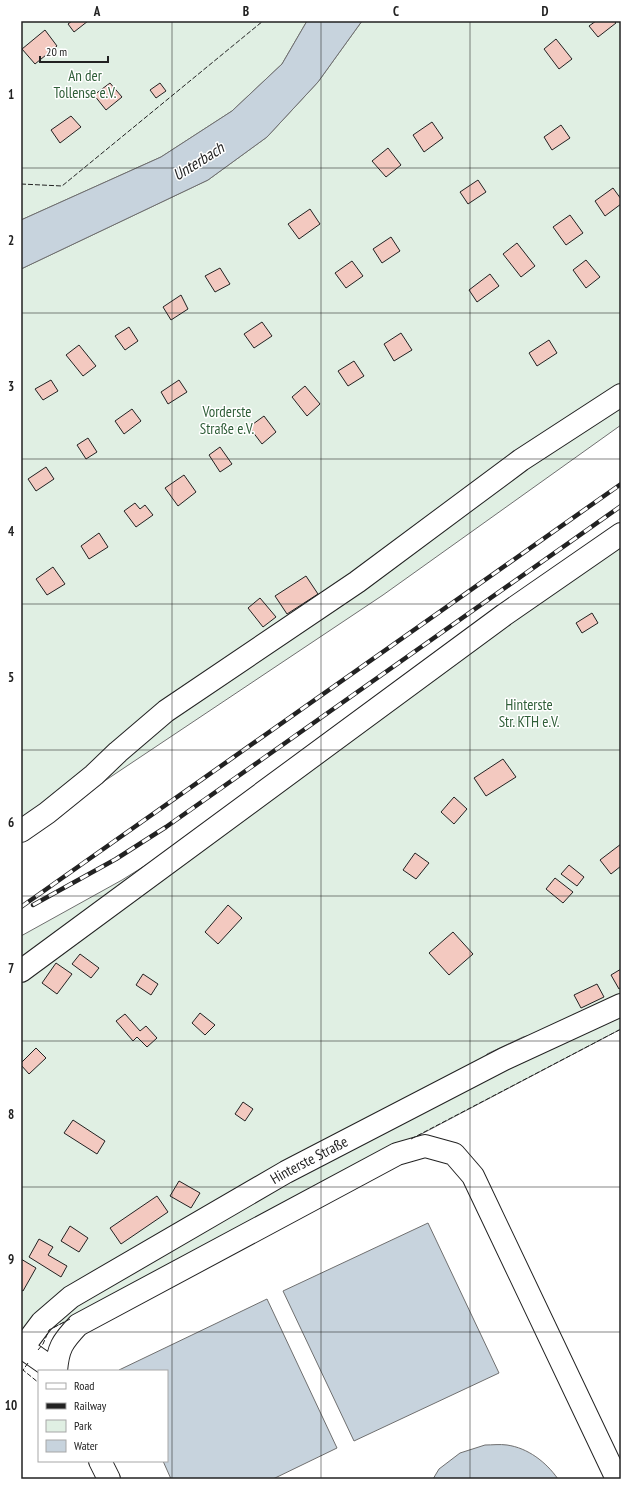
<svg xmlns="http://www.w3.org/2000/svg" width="642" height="1500" viewBox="0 0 642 1500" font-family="'PT Sans Narrow',sans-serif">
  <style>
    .green { fill: #e0efe3; stroke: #6f6f6f }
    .water { fill: #c7d3dd; stroke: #6f6f6f }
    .building { fill: #f3c9c0; stroke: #222 }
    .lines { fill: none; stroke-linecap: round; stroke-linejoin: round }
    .minor-casing { stroke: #222; stroke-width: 24 }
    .minor { stroke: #fff; stroke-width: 22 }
    .rail-casing { stroke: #222; stroke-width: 4.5 }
    .rail { stroke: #fff; stroke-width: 3; stroke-dasharray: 9; stroke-linecap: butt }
    .fence { stroke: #222; stroke-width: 1; stroke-dasharray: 5 2; stroke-linecap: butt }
    .grid { fill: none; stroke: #222; stroke-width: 1; stroke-opacity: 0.55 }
    .labels { text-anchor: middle; stroke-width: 3; stroke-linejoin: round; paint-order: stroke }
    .park-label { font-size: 15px; fill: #2f5e38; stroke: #fff }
    .street-label { font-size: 15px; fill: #222; stroke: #fff }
    .water-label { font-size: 16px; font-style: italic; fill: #222; stroke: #fff }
    .neatline { fill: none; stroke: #222; stroke-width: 1.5 }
    .grid-label { font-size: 13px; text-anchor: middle; font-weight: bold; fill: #222 }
  </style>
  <rect width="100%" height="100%" fill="#fff"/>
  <g class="green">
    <path d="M21,21H307L282,64L232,111L161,157L21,220Z"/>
    <path d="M362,21H621V425L383,595L85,794L21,840V269L208,180L267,137L318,82Z"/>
    <path d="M621,530V997L541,1032L523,1037L487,1054L483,1064L21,1339V936L122,880L178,845Z"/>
    <path d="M621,1014V1029L49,1330L79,1303L294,1177L507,1067Z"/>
  </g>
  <g class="water">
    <path d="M307,21H362L318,82L267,137L208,180L21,269V220L161,157L232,111L282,64Z"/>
    <path d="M428,1223L499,1373L354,1441L283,1291Z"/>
    <path d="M267,1299L337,1448L273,1479H171L163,1461H167V1371H120L119,1370Z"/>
    <path d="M485,1445C492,1445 500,1444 507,1445C528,1448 546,1462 558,1479H433L439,1469L460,1453Z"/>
  </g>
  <g class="building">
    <path d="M72,21H88L74,32L68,24Z"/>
    <path d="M596,21H614L616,23L598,37L589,26Z"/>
    <path d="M45,30L57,46L35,64L22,49Z"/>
    <path d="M556,39L572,59L559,69L544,49Z"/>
    <path d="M110,83L122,97L106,110L94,95Z"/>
    <path d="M160,83L166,91L156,98L150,90Z"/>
    <path d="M71,116L81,127L60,143L51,130Z"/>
    <path d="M432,122L443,138L424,152L413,135Z"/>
    <path d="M561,125L570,138L552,150L544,137Z"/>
    <path d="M388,148L401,165L386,177L372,161Z"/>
    <path d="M478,180L486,192L468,204L460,192Z"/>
    <path d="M613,188L621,199V204L605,216L595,201Z"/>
    <path d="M310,209L320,224L299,239L288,224Z"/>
    <path d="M570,215L583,233L566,245L553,227Z"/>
    <path d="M391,237L400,251L382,263L373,249Z"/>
    <path d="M517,243L535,266L521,277L503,254Z"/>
    <path d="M586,260L600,277L586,288L573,270Z"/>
    <path d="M352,261L363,276L346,288L335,273Z"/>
    <path d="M220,268L230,284L215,292L205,276Z"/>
    <path d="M490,274L499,286L477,302L469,290Z"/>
    <path d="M181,295L188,309L171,320L163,307Z"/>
    <path d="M262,322L272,336L254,348L244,334Z"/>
    <path d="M129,327L138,341L125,350L115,336Z"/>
    <path d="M401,333L412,350L394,361L384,344Z"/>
    <path d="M549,340L557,353L537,366L529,353Z"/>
    <path d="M79,345L96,366L83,376L66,355Z"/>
    <path d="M354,361L364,376L348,386L338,371Z"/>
    <path d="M51,380L58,391L43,400L35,389Z"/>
    <path d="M179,380L187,392L168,404L161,392Z"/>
    <path d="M305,386L320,404L307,416L292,397Z"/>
    <path d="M132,409L141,421L124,434L115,421Z"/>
    <path d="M264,416L276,432L262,444L249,427Z"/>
    <path d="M88,438L97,452L86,459L77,445Z"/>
    <path d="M220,447L232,464L220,472L209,455Z"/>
    <path d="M46,467L54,479L36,491L28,479Z"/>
    <path d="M184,475L196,492L178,506L165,488Z"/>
    <path d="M135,503L140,509L145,505L153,515L136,527L124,511Z"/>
    <path d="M99,533L108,547L89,559L81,546Z"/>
    <path d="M53,567L65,584L47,595L36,579Z"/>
    <path d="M306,576L318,594L287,614L275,596Z"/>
    <path d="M260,598L276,617L263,627L248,608Z"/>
    <path d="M592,613L598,623L582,633L576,623Z"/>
    <path d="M503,759L516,777L486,796L474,778Z"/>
    <path d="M454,797L467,809L454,824L441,812Z"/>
    <path d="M621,844V866L611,874L600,860Z"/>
    <path d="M415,853L429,863L416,879L403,870Z"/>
    <path d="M569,865L584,877L577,886L561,874Z"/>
    <path d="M555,878L573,892L563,903L546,889Z"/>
    <path d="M228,905L242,918L218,944L205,932Z"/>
    <path d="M453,932L473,954L449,975L429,953Z"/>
    <path d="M80,954L99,968L91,978L72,964Z"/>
    <path d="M56,963L72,974L57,994L42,983Z"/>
    <path d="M621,969V988L619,989L611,975Z"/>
    <path d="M143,974L158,984L151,995L136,985Z"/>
    <path d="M597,984L604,997L581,1008L574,995Z"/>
    <path d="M200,1013L215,1025L205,1035L192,1023Z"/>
    <path d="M125,1014L140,1031L146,1026L157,1038L147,1047L137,1037L133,1041L116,1021Z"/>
    <path d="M36,1048L46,1058L29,1074L21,1065V1063Z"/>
    <path d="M243,1102L253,1109L245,1121L235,1114Z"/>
    <path d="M73,1120L105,1141L97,1154L64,1133Z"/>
    <path d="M179,1181L200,1193L191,1208L170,1196Z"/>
    <path d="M157,1196L168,1212L121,1244L110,1228Z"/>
    <path d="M70,1226L88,1238L79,1252L61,1241Z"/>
    <path d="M39,1239L53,1247L48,1255L67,1266L61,1277L29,1257Z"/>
    <path d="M21,1259L36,1268L23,1291L21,1290Z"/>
  </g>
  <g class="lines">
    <defs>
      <g id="minor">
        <path d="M21,831L47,813L94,775L118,752L166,711L357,582L521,460L621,395"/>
        <path d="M21,971L504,615L621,534"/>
        <path d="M23,1348L56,1371C58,1348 62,1342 78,1325L397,1154L425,1146L454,1154L473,1176L617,1479"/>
        <path id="s1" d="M21,1350L42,1322L71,1297L286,1172L504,1059L621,1005"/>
        <path d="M100,1461L109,1479"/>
      </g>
    </defs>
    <use href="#minor" class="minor-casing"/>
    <use href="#minor" class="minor"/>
    <defs>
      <g id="rail">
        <path d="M33,905L116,859L166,827L621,506"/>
        <path d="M21,907L621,484"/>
      </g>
    </defs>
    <use href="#rail" class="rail-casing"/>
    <use href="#rail" class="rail"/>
    <g class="fence">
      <path d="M21,184L62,186L263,21"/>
      <path d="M411,1139L621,1029"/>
      <path d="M38,1350L43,1344L49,1330L70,1319"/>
      <path d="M28,1363L23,1370L39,1383"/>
    </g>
  </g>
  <path class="grid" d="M172,21V1479M321,21V1479M470,21V1479M21,168H621M21,313H621M21,459H621M21,604H621M21,750H621M21,896H621M21,1041H621M21,1187H621M21,1332H621"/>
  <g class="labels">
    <g class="park-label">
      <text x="85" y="81">An der<tspan x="85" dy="17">Tollense e.V.</tspan></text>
      <text x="227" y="417">Vorderste<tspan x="227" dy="17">Straße e.V.</tspan></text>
      <text x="529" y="710">Hinterste<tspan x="529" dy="17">Str. KTH e.V.</tspan></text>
    </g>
    <g class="street-label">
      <text dy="5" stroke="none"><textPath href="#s1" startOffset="348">Hinterste Straße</textPath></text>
    </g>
    <g class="water-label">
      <text transform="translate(198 161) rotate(-32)" y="6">Unterbach</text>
    </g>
  </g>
  <rect width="642" height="1500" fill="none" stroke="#ffffff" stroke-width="44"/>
  <rect x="38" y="1370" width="130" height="92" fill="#ffffff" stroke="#a7a7a7"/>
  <rect x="46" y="1383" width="20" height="6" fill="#ffffff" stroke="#a7a7a7"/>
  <text x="74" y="1390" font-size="12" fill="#222222">Road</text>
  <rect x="46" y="1403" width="20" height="6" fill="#222222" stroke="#a7a7a7"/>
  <text x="74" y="1410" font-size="12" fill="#222222">Railway</text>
  <rect x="46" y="1420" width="20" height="12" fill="#e0efe3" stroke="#a7a7a7"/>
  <text x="74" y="1430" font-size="12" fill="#222222">Park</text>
  <rect x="46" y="1440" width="20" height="12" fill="#c7d3dd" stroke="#a7a7a7"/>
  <text x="74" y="1450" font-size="12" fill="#222222">Water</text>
  <path d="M40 56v6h68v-6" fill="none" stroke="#222222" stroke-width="2"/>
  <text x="46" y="56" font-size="12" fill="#222222" stroke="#ffffff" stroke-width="3" paint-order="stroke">20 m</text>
  <rect x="22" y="22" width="598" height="1456" class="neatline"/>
  <g class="grid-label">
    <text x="97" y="16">A</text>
    <text x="246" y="16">B</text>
    <text x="396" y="16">C</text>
    <text x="545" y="16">D</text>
    <text x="11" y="99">1</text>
    <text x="11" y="245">2</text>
    <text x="11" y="391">3</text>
    <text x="11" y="536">4</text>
    <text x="11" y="682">5</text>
    <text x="11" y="827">6</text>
    <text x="11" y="973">7</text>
    <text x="11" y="1119">8</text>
    <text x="11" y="1264">9</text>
    <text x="11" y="1410">10</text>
  </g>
</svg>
